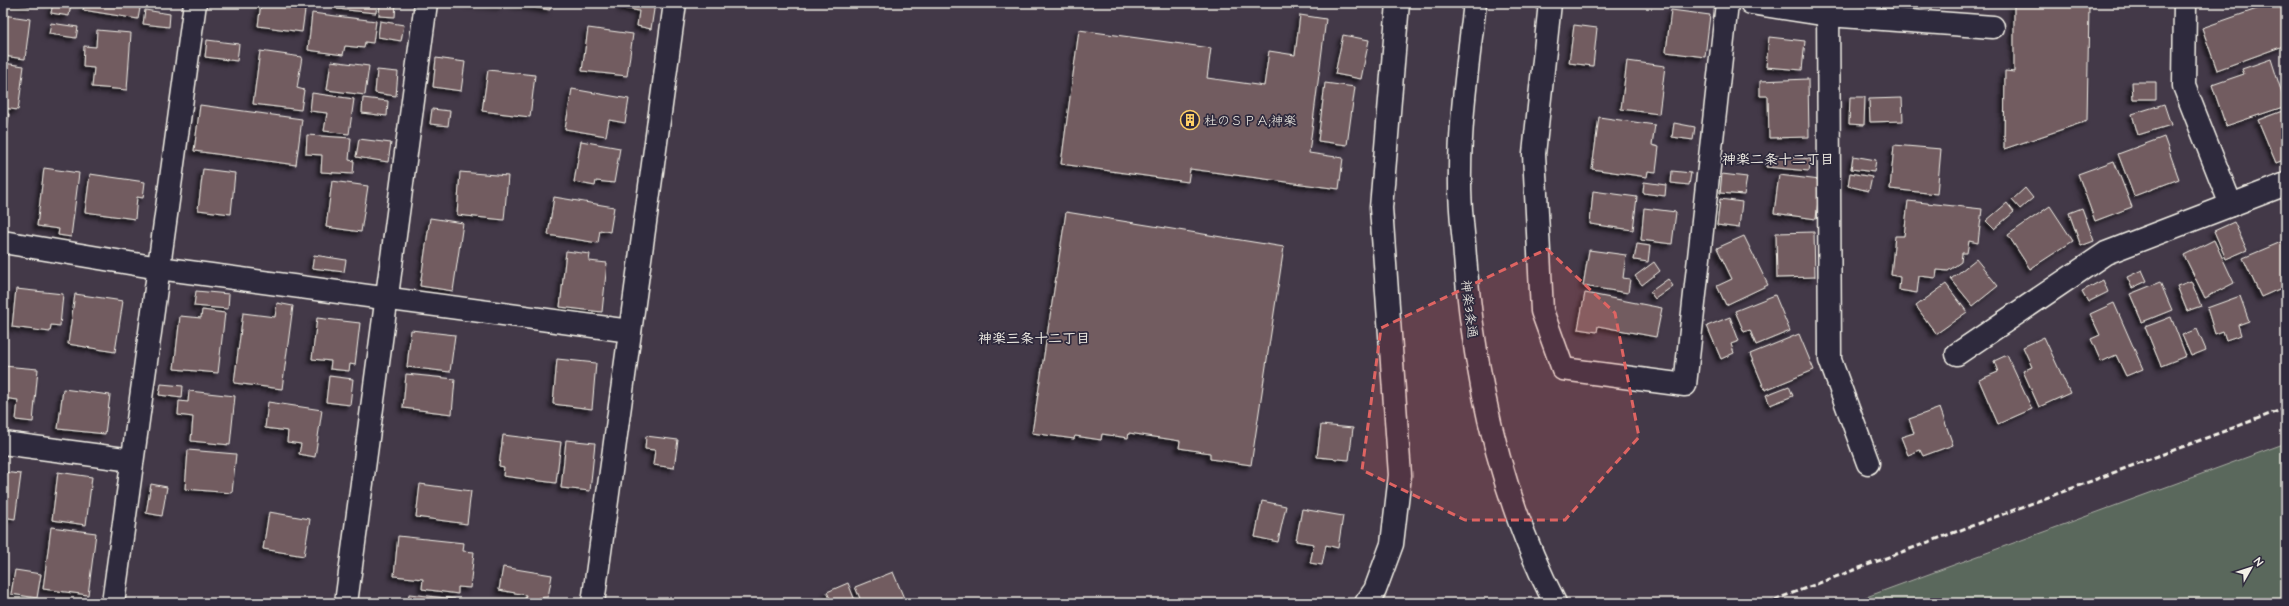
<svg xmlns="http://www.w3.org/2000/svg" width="2289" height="606" viewBox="0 0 2289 606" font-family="'Architects Daughter','Klee One',sans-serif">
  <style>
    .green { fill: #5a675c; stroke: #a7aca2 }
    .building { fill: #725c61; stroke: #f4f1e8; filter: url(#shadow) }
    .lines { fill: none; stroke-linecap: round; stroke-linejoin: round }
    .minor-casing { stroke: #f4f1e8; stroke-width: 25 }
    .tertiary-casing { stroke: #f4f1e8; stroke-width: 25 }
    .minor { stroke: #2f2a3d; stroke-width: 22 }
    .tertiary { stroke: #2f2a3d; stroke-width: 22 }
    .rail { stroke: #f4f1e8; stroke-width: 3; stroke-dasharray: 6 3; stroke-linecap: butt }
    .marked { fill: #df6462; fill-opacity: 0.2; stroke: #df6462; stroke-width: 3; stroke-dasharray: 8 5; stroke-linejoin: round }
    .labels { text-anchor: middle; stroke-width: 3.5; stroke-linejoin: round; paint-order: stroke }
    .poi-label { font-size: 13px; fill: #f4f1e8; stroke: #2f2a3d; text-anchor: start }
    .street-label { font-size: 13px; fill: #f4f1e8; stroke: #2f2a3d }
    .neighbourhood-label { font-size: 14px; font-weight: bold; fill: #f4f1e8; stroke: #2f2a3d }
  </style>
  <defs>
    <filter id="shadow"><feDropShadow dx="-3.5" dy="3.5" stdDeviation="2" flood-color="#0009"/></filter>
  </defs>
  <rect width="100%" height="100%" fill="#433948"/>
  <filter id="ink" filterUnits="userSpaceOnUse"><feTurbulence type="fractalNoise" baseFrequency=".025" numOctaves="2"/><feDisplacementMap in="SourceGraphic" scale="8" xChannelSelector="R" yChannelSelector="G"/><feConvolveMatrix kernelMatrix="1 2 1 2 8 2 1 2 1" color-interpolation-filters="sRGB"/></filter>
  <g filter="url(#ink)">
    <path class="green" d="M2286,443V603H1850Z"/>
    <g class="building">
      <path d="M8,3H32L31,6Z"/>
      <path d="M53,3H71L69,16L51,13Z"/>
      <path d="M85,3H141L138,19L83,10Z"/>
      <path d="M261,3H306L302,32L258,26Z"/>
      <path d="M337,3H377L376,13L337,9Z"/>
      <path d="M380,3H396L395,17L379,16Z"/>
      <path d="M469,3H503V6Z"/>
      <path d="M509,3H551L550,10Z"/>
      <path d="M623,3H655L651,29L637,26L639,11L622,8Z"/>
      <path d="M2014,3H2074V5L2089,6L2087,121L2004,149L2005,71L2014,72Z"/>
      <path d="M2274,3H2286V45L2217,70L2202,28Z"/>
      <path d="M145,10L170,14L169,27L143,24Z"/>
      <path d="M1671,10L1710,15L1705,57L1666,52Z"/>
      <path d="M312,13L376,21L373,43L365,42L364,48L345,46L343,55L308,50Z"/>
      <path d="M3,15L30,19L25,59L3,56Z"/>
      <path d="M1300,15L1326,19L1309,153L1343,158L1339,189L1190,169L1188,182L1061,164L1079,30L1211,48L1207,78L1264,86L1269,51L1295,55Z"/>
      <path d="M380,21L404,25L401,41L378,37Z"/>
      <path d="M51,23L78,27L76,38L49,34Z"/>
      <path d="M1574,25L1597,28L1593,66L1569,63Z"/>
      <path d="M588,28L633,34L627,76L582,71Z"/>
      <path d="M97,30L131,33L127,90L92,87L94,68L83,67L84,46L96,47Z"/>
      <path d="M1343,35L1369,40L1361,79L1335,74Z"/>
      <path d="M1769,37L1805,41L1802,70L1766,67Z"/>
      <path d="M207,40L239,44L237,61L205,57Z"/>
      <path d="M260,51L302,57L297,88L304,90L301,110L253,104Z"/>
      <path d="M436,58L465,62L461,91L433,87Z"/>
      <path d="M2271,59L2286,106L2226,126L2212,85L2244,74L2242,69Z"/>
      <path d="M331,61L369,66L365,95L327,90Z"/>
      <path d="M1627,61L1665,66L1659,114L1621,109Z"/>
      <path d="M3,63L24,66L18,110L3,108Z"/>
      <path d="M377,70L398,72L396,96L375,93Z"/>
      <path d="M488,70L535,75L530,117L482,111Z"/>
      <path d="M1808,79L1809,137L1769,138L1768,96H1760V81Z"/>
      <path d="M2132,82H2156V99H2133Z"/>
      <path d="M1325,83L1355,87L1347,145L1318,141Z"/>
      <path d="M572,89L629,99L625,123L609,120L606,136L565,129Z"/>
      <path d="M312,93L354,99L349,134L324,131L327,113L310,111Z"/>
      <path d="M1850,97H1865L1864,125L1849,124Z"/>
      <path d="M363,98L388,101L387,116L362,113Z"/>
      <path d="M1902,98L1903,121L1870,122L1869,99Z"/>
      <path d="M2164,104L2171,125L2138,135L2132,114Z"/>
      <path d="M200,105L302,119L296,165L194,151Z"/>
      <path d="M432,109L450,111L448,126L430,124Z"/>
      <path d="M2285,110L2286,159L2276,163L2258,120Z"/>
      <path d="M3,114H9L4,159H3Z"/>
      <path d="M1599,117L1655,125L1652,145L1659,147L1656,172L1648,171L1647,177L1592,169Z"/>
      <path d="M1674,123L1695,127L1693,140L1672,137Z"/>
      <path d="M307,135L351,138L349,160L354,161L353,174L321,172L322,155L306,154Z"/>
      <path d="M2164,137L2179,179L2134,196L2118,154Z"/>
      <path d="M359,139L391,143L388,162L356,157Z"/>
      <path d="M581,141L620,148L614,183L596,181L595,186L574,182Z"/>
      <path d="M1894,145L1941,149L1937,194L1890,189Z"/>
      <path d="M1767,155L1811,159L1809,171L1766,167Z"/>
      <path d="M1853,156L1876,160L1874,172L1851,169Z"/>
      <path d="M2114,161L2132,207L2095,221L2078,174Z"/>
      <path d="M44,168L79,173L71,237L58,235L59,229L37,226Z"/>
      <path d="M203,169L235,173L231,214L198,210Z"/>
      <path d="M1672,171L1691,173L1689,185L1671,183Z"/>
      <path d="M460,172L508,176L504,220L457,215Z"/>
      <path d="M1850,173L1872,177L1869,191L1848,186Z"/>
      <path d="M90,174L145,182L143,198L137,197L135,219L85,212Z"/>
      <path d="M1722,174L1747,177L1744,195L1720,193Z"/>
      <path d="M1779,175L1820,180L1816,219L1774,213Z"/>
      <path d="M332,181L368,186L361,232L326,227Z"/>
      <path d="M1644,182L1666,185L1665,196L1643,193Z"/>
      <path d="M2025,188L2033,198L2020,209L2012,200Z"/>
      <path d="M1593,191L1637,197L1633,230L1590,224Z"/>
      <path d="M554,197L614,207L610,232L600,230L598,243L548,235Z"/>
      <path d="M1720,199L1742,202L1739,228L1717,225Z"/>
      <path d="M1908,201L1982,209L1978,243L1969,241L1967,253H1962L1961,262L1948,271L1937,270L1936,278L1919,276L1917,293L1899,290L1900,277L1891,275L1895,236H1904Z"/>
      <path d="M2007,203L2014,212L1994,229L1986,221Z"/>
      <path d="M2050,206L2073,241L2030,269L2008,235Z"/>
      <path d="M1644,208L1676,212L1672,244L1641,240Z"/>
      <path d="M2082,208L2094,241L2081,246L2069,213Z"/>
      <path d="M1066,212L1284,247L1251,465L1210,459V453L1179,448L1180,441L1129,433L1128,438L1102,434L1101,440L1075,436L1074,439L1032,433Z"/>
      <path d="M430,218L463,223L453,291L420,286Z"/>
      <path d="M2234,222L2247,250L2226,259L2214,231Z"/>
      <path d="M1814,232L1815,277L1777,278L1776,233Z"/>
      <path d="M1744,236L1768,285L1726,305L1717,286L1732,279L1717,248Z"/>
      <path d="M2214,240L2234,283L2205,298L2184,255Z"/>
      <path d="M2286,240V286L2261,297L2243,258Z"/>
      <path d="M1637,244L1650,246L1648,262L1634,260Z"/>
      <path d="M1589,250L1626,255L1623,278L1630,279L1628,293L1583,286Z"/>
      <path d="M566,251L590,254L589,261L607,263L602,312L560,307Z"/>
      <path d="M314,255L346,260L344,272L312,268Z"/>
      <path d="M1976,259L1998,286L1973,306L1951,279Z"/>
      <path d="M1654,262L1660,271L1642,285L1635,276Z"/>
      <path d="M2142,270L2147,281L2132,288L2127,277Z"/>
      <path d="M1668,279L1673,286L1655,299L1650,292Z"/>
      <path d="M2103,280L2108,292L2088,302L2082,291Z"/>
      <path d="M2191,281L2201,306L2187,311L2177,286Z"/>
      <path d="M2160,282L2172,310L2142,322L2130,294Z"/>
      <path d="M1946,284L1967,312L1936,334L1916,306Z"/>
      <path d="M16,289L63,294L60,326L51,325L50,332L12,327Z"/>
      <path d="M196,291L229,294L228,309L194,306Z"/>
      <path d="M1585,293L1662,308L1656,337L1598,326L1597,332L1578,329Z"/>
      <path d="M75,294L123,301L115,352L68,344Z"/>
      <path d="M1775,295L1790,331L1756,345L1750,330L1744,332L1735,311Z"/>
      <path d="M2240,296L2249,321L2238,325L2241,335L2226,340L2223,331L2215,334L2207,308Z"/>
      <path d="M277,303L293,306L282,389L234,383L243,313L275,317Z"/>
      <path d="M2114,303L2143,369L2126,376L2116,355L2101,362L2091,339L2100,335L2090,314Z"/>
      <path d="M202,310L225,313L218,373L174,369L180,316L201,318Z"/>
      <path d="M1730,317L1739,341L1731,344L1734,353L1721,359L1707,326Z"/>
      <path d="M2171,317L2186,356L2161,366L2145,327Z"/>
      <path d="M317,318L360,323L355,365L350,364L349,371L330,369L331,361L312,359Z"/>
      <path d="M2197,329L2206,350L2191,356L2182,335Z"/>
      <path d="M411,330L455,335L450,372L407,367Z"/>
      <path d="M1799,334L1814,370L1765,390L1750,354Z"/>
      <path d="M2044,337L2070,393L2039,407L2023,371L2032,367L2023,347Z"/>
      <path d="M2007,355L2032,409L1998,424L1979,380L1998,372L1994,361Z"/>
      <path d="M557,359L596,363L592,409L553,404Z"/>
      <path d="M3,366L38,369L33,422L16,420L18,400L3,398Z"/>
      <path d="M406,374L455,379L452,414L403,408Z"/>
      <path d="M329,376L353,379L350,405L326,402Z"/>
      <path d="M161,384L183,386L182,398L159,395Z"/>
      <path d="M1789,386L1793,396L1770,405L1766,395Z"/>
      <path d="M63,389L110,395L105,434L58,429Z"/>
      <path d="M189,391L235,396L230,445L191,441L193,417L178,415L179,401L188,402Z"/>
      <path d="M268,402L322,410L315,457L299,454L301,444L287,442L288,431L265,428Z"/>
      <path d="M1940,408L1953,445L1923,456L1920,450L1908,455L1901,437L1914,433L1909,419Z"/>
      <path d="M1321,425L1353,428L1349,460L1317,457Z"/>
      <path d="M503,435L561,442L556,483L503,476L504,467L499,466Z"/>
      <path d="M646,436L678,440L674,468L653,465L655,450L645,449Z"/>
      <path d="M566,440L595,443L590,491L561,488Z"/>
      <path d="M188,450L236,454L232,493L185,489Z"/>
      <path d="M3,472L21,474L15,519L3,517Z"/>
      <path d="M58,472L92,477L86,525L52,520Z"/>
      <path d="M151,484L167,487L162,516L146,513Z"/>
      <path d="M420,484L471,491L467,524L416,517Z"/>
      <path d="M1262,501L1286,506L1278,542L1255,537Z"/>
      <path d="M1302,509L1343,516L1338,548L1326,545L1322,565L1310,563L1314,544L1296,541Z"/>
      <path d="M269,512L310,519L304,556L263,549Z"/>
      <path d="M51,527L96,533L88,595L43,589Z"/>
      <path d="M398,536L464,543L463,551L474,552L470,588L458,587V594L422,589L423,579L394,576Z"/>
      <path d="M503,567L552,575L548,597L538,598V603H524L526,595L499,590Z"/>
      <path d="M15,570L41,574L37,598L11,594Z"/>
      <path d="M893,572L906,603H862L855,587Z"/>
      <path d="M848,583L856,603H832L827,592Z"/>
      <path d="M409,594L455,599V603H408Z"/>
    </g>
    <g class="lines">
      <defs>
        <g id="minor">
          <path d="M1550,3L1534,154L1542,311L1563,369L1685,385L1727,3"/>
          <path d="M1751,3L1828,15L1993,27"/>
          <path d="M1828,3L1830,360L1868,463"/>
          <path d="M2185,3L2184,86L2231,205"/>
          <path d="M3,242L159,268L630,331"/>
          <path d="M1957,354L2106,253L2286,184"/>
          <path d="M3,443L132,460"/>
          <path d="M113,603L195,3"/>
          <path d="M346,603L426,3"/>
          <path d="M593,603L675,3"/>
          <path d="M1366,603L1375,590L1392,544L1400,475L1381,208L1398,3"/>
        </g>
        <path id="tertiary" d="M1475,3C1468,63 1459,124 1460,185C1460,204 1462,224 1464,243C1472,367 1498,492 1555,603"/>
      </defs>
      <use href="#minor" class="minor-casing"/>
      <use href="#tertiary" class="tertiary-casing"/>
      <use href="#minor" class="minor"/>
      <use href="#tertiary" class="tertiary"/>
      <path class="rail" d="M1766,603L2286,408"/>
    </g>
  </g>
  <path class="marked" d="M1547,249L1615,313L1639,437L1565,520H1465L1362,470L1381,328Z"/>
  <defs>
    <symbol id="building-ring" viewBox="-11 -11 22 22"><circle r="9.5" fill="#2f2a3d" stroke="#ffd166" stroke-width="1.5"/><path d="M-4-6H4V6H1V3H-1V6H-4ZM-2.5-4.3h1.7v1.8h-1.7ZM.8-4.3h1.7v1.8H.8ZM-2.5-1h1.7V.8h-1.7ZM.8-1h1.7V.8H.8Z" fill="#ffd166"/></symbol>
  </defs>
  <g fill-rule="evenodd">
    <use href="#building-ring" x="1179" y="109" width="22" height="22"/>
  </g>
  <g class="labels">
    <g class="poi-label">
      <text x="1204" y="125">杜のＳＰＡ;神楽</text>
    </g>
    <g class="street-label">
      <text transform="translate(1470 309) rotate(83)" y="5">神楽3条通</text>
    </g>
    <g class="neighbourhood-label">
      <text x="1778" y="164">神楽二条十二丁目</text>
      <text x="1034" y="343">神楽三条十二丁目</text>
    </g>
  </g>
  <rect width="2289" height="606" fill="none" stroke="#2f2a3d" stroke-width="16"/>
  <rect x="8" y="8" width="2273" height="590" fill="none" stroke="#f4f1e8" stroke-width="1.5" filter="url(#ink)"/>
  <g transform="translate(2251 568) rotate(51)" stroke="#2f2a3d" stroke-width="3" paint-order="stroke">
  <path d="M0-3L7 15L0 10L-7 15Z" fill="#f4f1e8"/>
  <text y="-6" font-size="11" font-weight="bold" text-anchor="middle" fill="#f4f1e8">N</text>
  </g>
</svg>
